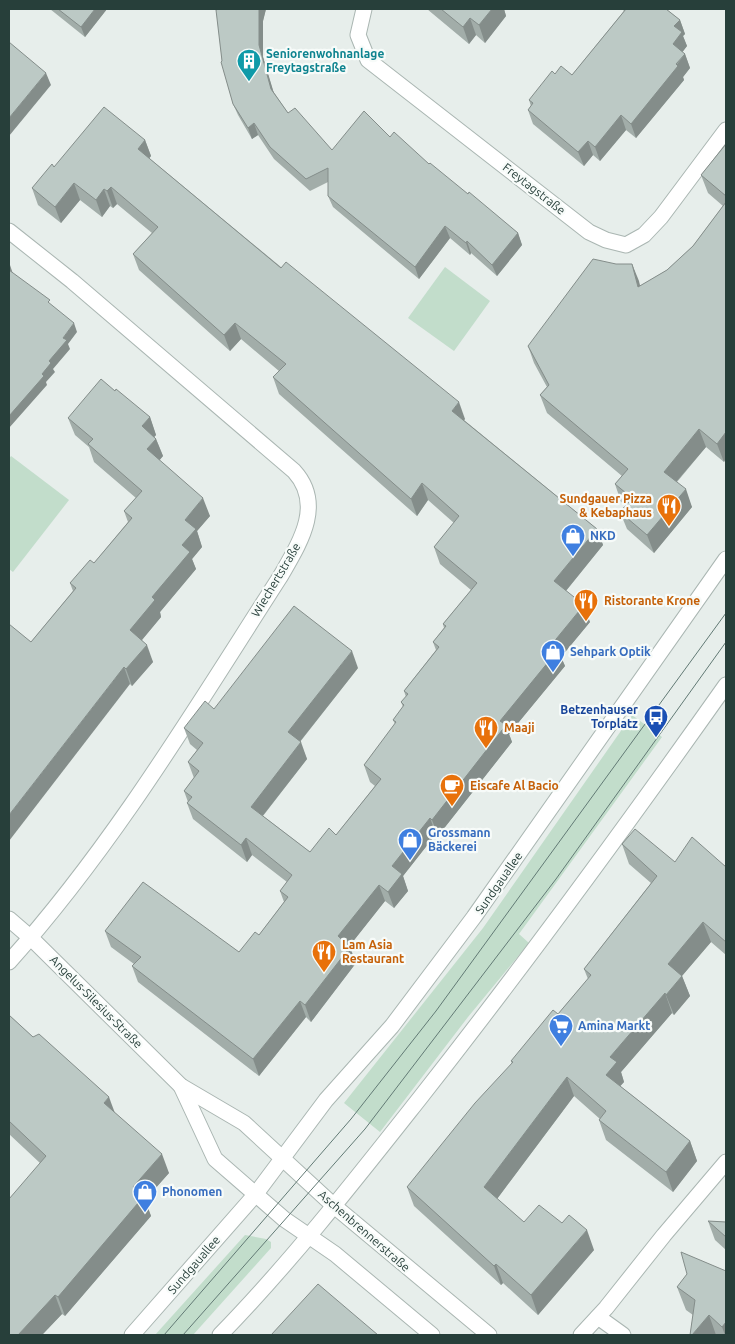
<svg xmlns="http://www.w3.org/2000/svg" width="735" height="1344" viewBox="0 0 735 1344" font-family="Ubuntu,sans-serif">
  <style>
    .green { fill: #c2ddcb }
    .lines { fill: none; stroke-linecap: round; stroke-linejoin: round }
    .minor-casing { stroke: #aab6b2; stroke-width: 17 }
    .minor { stroke: #fff; stroke-width: 15 }
    .tram { stroke: #627a75; stroke-width: 1 }
    .wall { fill: #a2ada9 }
    .shaded-wall { fill: #848d8a }
    .building { fill: #bcc9c5; stroke: #848d8a }
    .labels { text-anchor: middle; stroke-width: 4.5; stroke-linejoin: round; paint-order: stroke }
    .culture-label { font-size: 12px; font-weight: bold; fill: #0d838f; stroke: #f7fbf9; text-anchor: start }
    .street-label { font-size: 12px; fill: #273f3a; stroke: #f7fbf9 }
    .food-label { font-size: 12px; font-weight: bold; fill: #c56008; stroke: #f7fbf9; text-anchor: start }
    .shop-label { font-size: 12px; font-weight: bold; fill: #366cbe; stroke: #f7fbf9; text-anchor: start }
    .transit-label { font-size: 12px; font-weight: bold; fill: #164399; stroke: #f7fbf9; text-anchor: end }
  </style>
  <rect width="100%" height="100%" fill="#e7eeeb"/>
  <g class="green">
    <path d="M445,267L490,301L454,351L408,318Z"/>
    <path d="M11,456L69,500L13,572L9,569V459Z"/>
    <path d="M632,715L662,737L519,934L529,943L468,1017L380,1132L344,1103L483,928Z"/>
    <path d="M245,1235L266,1239L271,1242V1248L193,1335H155Z"/>
  </g>
  <g class="lines">
    <defs>
      <g id="minor">
        <path d="M364,9L358,35L368,60L589,232L606,240L626,245L644,235L661,217L726,130"/>
        <path d="M9,231L72,281L294,471C325,505 299,544 280,577C195,709 114,845 9,962"/>
        <path d="M9,919L31,938L181,1086L244,1123L333,1205L489,1335"/>
        <path d="M181,1086L215,1159L284,1219L335,1254L432,1335"/>
        <path d="M598,1317L623,1335"/>
        <path d="M132,1335L255,1195L326,1100L392,1026L474,917L726,559"/>
        <path d="M220,1335C292,1261 356,1179 420,1098C526,963 627,825 726,685"/>
        <path d="M581,1335L606,1308L664,1235L726,1162"/>
      </g>
    </defs>
    <use href="#minor" class="minor-casing"/>
    <use href="#minor" class="minor"/>
    <g class="tram">
      <path d="M164,1335L351,1119L436,1011L726,613"/>
      <path d="M183,1335L365,1129L556,879L726,642"/>
    </g>
  </g>
  <g class="wall">
    <path d="M50,9H107L85,37Z"/>
    <path d="M218,9H266L263,21V57L273,91L288,113L332,150L390,137L429,164L518,233L522,245L497,276L471,253L470,255L450,238L419,279L333,207L328,196V182L310,191L274,159L258,135L252,139L238,115L233,104L222,61Z"/>
    <path d="M427,9H504L506,16L485,43L476,35L469,44Z"/>
    <path d="M622,9H666L680,20L685,34L683,36L687,46L682,52L685,54L690,68L683,77L684,80L636,138L626,130L600,161L593,155L584,166L533,124L528,110L531,106L529,100L555,74L572,75L624,11Z"/>
    <path d="M145,140L151,156L149,158L465,419L464,420L597,529L603,545L566,591L590,622L561,657L565,666L509,734L512,742L438,836L436,834L403,876L408,891L394,908L385,901L349,946L356,963L311,1022L306,1017L259,1076L138,982L132,966L134,964L111,947L105,931L239,952L259,935L284,902L280,891L287,882L252,855L247,862L193,819L187,803L188,802L184,791L194,778L188,762L197,750L190,744L184,728L214,709L358,668L300,742L307,759L263,816L310,852L336,835L375,786L370,782L364,765L395,724L393,720L403,707L401,702L406,697L404,691L436,650L433,642L444,628L443,624L471,590L440,564L434,547L454,523L428,500L417,516L279,394L273,377L279,371L241,339L230,351L139,270L133,254L152,233L117,204L113,208L110,206L102,217L80,200L61,223L38,205L32,188L54,167Z"/>
    <path d="M726,144V458L724,462L706,447L677,482L692,507L654,553L627,529L620,512L626,505L621,502L615,484L622,476L547,413L540,395L547,387L534,363L528,346L616,264H632L640,286L667,270L693,246L723,206L708,193L701,175Z"/>
    <path d="M115,391L150,417L156,435L154,437L156,439L163,456L159,460L210,516L197,531L202,547L192,559L196,569L160,612L161,617L142,640L153,662L132,686L130,684L31,642L73,591L70,583L94,563L128,522L124,511L136,498L94,462L89,447L75,435L68,418Z"/>
    <path d="M622,844L675,862L726,867V955L711,942L682,976L690,996L674,1015L672,1013L621,1072L624,1082L620,1086L690,1141L697,1161L673,1192L606,1140L599,1120L600,1119L574,1096L497,1199L524,1222L594,1250L538,1315L503,1283L501,1285L414,1206L407,1187L512,1064L511,1061L558,1014L588,979L584,969L651,883L629,864Z"/>
    <path d="M9,1015L115,1113L169,1173L145,1200L151,1216L65,1316L62,1314L42,1335H9L40,1163L9,1134Z"/>
    <path d="M708,1221L726,1222V1250L715,1240Z"/>
    <path d="M726,1271V1335H690L693,1315L686,1310L677,1287Z"/>
  </g>
  <g class="shaded-wall">
    <path d="M95,9H107L85,37L81,27Z"/>
    <path d="M259,9H266L263,21V57L276,100L271,89L259,45Z"/>
    <path d="M492,9H504L506,16L485,43L479,25Z"/>
    <path d="M470,18L476,35L469,44L463,27Z"/>
    <path d="M680,20L685,34L683,36L687,46L678,58L673,44L674,26Z"/>
    <path d="M685,54L690,68L683,77L684,80L636,138L631,124Z"/>
    <path d="M46,73L51,85L9,136V118Z"/>
    <path d="M621,115L626,130L600,161L595,147Z"/>
    <path d="M254,123L258,135L252,139L248,128Z"/>
    <path d="M145,140L151,156L144,165L138,149Z"/>
    <path d="M588,141L593,155L584,166L578,152Z"/>
    <path d="M74,183L80,200L61,223L55,207Z"/>
    <path d="M111,187L117,204L113,208L107,191Z"/>
    <path d="M104,189L110,206L102,217L96,200Z"/>
    <path d="M445,226L450,238L419,279L415,267Z"/>
    <path d="M518,233L522,245L497,276L492,265Z"/>
    <path d="M467,241L471,253L470,255L466,243Z"/>
    <path d="M632,264L639,281L644,304L638,287Z"/>
    <path d="M10,265L13,274H9V266Z"/>
    <path d="M74,323L77,332L68,344L70,349L53,369L55,372L46,382L47,385L9,428V416L42,374L49,361L63,338Z"/>
    <path d="M235,323L241,339L230,351L224,335Z"/>
    <path d="M459,402L465,419L458,427L452,411Z"/>
    <path d="M150,417L156,435L148,444L142,426Z"/>
    <path d="M699,429L706,447L670,489L664,472Z"/>
    <path d="M726,432V458L724,462L717,444Z"/>
    <path d="M156,439L163,456L154,467L147,449Z"/>
    <path d="M422,483L428,500L417,516L411,499Z"/>
    <path d="M686,489L692,507L654,553L647,535Z"/>
    <path d="M203,498L210,516L197,531L202,547L192,559L196,569L160,612L161,617L136,647L130,630L152,597L182,545L185,520Z"/>
    <path d="M597,529L603,545L560,598L554,581Z"/>
    <path d="M584,605L590,622L561,657L565,666L509,734L512,742L438,836L432,820L500,721L552,644Z"/>
    <path d="M147,645L153,662L132,686L126,669Z"/>
    <path d="M352,651L358,668L294,749L288,732Z"/>
    <path d="M124,667L130,684L9,841V815Z"/>
    <path d="M301,742L307,759L257,823L251,807Z"/>
    <path d="M430,818L436,834L403,876L408,891L394,908L388,892L392,866Z"/>
    <path d="M246,838L252,855L247,862L241,845Z"/>
    <path d="M379,885L385,901L344,953L338,936Z"/>
    <path d="M703,922L711,942L675,984L668,964Z"/>
    <path d="M350,947L356,963L311,1022L305,1005Z"/>
    <path d="M682,976L690,996L674,1015L666,995Z"/>
    <path d="M665,993L672,1013L621,1072L624,1082L613,1094L606,1075L610,1057Z"/>
    <path d="M300,1001L306,1017L259,1076L253,1059Z"/>
    <path d="M567,1077L574,1096L491,1207L484,1187Z"/>
    <path d="M109,1097L116,1116L104,1103Z"/>
    <path d="M690,1141L697,1161L673,1192L666,1172Z"/>
    <path d="M162,1154L169,1173L145,1200L151,1216L65,1316L58,1297L133,1187Z"/>
    <path d="M587,1230L594,1250L538,1315L531,1295Z"/>
    <path d="M496,1264L503,1283L501,1285L494,1266Z"/>
    <path d="M55,1295L62,1314L42,1335H18Z"/>
    <path d="M709,1315L716,1335H692Z"/>
    <path d="M726,1322V1335H725L722,1327Z"/>
  </g>
  <g class="building">
    <path d="M58,9H95L81,27Z"/>
    <path d="M218,9H259V45L271,89L288,113L295,108L332,150L364,111L390,137L394,132L429,164L430,163L468,194L469,192L518,233L492,265L467,241L466,243L445,226L415,267L328,196V168L306,179L270,147L254,123L248,128L233,104L221,62L222,61L216,10Z"/>
    <path d="M441,9H492L479,25L470,18L463,27Z"/>
    <path d="M626,9H666L680,20L674,26L682,32L673,44L685,54L676,64L678,66L631,124L621,115L595,147L588,141L578,152L528,110L533,103L529,100L552,71L555,74L561,66L572,75Z"/>
    <path d="M9,42L46,73L9,118Z"/>
    <path d="M104,107L145,140L138,149L281,268L286,262L459,402L452,411L597,529L554,581L584,605L552,644L558,650L500,721L506,725L432,820L430,818L392,866L402,874L388,892L379,885L338,936L350,947L305,1005L300,1001L253,1059L132,966L141,957L105,931L143,882L239,952L255,932L259,935L288,897L280,891L292,875L246,838L241,845L187,803L192,797L184,791L199,771L188,762L203,743L184,728L205,701L214,709L294,606L352,651L288,732L301,742L251,807L310,852L329,828L336,835L381,779L364,765L396,722L393,720L404,705L401,702L408,694L404,691L439,647L433,642L446,626L443,624L477,583L434,547L459,516L422,483L411,499L273,377L286,364L235,323L224,335L133,254L158,227L111,187L107,191L104,189L96,200L74,183L55,207L32,188L52,164L54,167Z"/>
    <path d="M726,144V196L701,175Z"/>
    <path d="M726,202V432L717,444L699,429L664,472L686,489L647,535L620,512L632,498L615,484L628,469L540,395L549,385L528,346L593,259L616,264H632L638,287L667,270L693,246Z"/>
    <path d="M9,270L50,300L48,302L74,323L63,338L67,340L49,361L51,363L42,374L44,376L9,416Z"/>
    <path d="M101,379L115,391L116,389L150,417L142,426L156,439L147,449L203,498L185,520L196,529L182,545L190,552L152,597L155,600L130,630L147,645L126,669L124,667L9,815V624L31,642L76,588L70,583L90,560L94,563L132,518L124,511L142,491L88,444L93,439L68,418Z"/>
    <path d="M635,829L675,862L692,837L726,867V942L703,922L668,964L682,976L666,995L665,993L610,1057L617,1062L606,1075L690,1141L666,1172L599,1120L606,1111L567,1077L484,1187L524,1222L539,1205L562,1223L569,1215L587,1230L531,1295L496,1264L494,1266L407,1187L475,1103L513,1062L511,1061L553,1010L558,1014L591,975L584,969L657,876L622,844Z"/>
    <path d="M9,1015L33,1037L39,1034L109,1097L104,1103L162,1154L133,1187L144,1196L58,1297L55,1295L18,1335H9V1199L46,1156L9,1121Z"/>
    <path d="M708,1221L726,1222V1237Z"/>
    <path d="M681,1252L726,1271V1322L722,1327L709,1315L692,1335H690L695,1300L677,1287L687,1274Z"/>
    <path d="M318,1284L378,1335H271Z"/>
  </g>
  <defs>
    <symbol id="building-pin" viewBox="-11 -11 22 30"><path d="M0 17L-7.5 6A9.5 9.5 0 1 1 7.5 6Z" fill="#0f9aa8" stroke="#f7fbf9"/><path d="M-4-6H4V6H1V3H-1V6H-4ZM-2.5-4.3h1.7v1.8h-1.7ZM.8-4.3h1.7v1.8H.8ZM-2.5-1h1.7V.8h-1.7ZM.8-1h1.7V.8H.8Z" fill="#fff"/></symbol>
    <symbol id="restaurant-pin" viewBox="-11 -11 22 30"><path d="M0 17L-7.5 6A9.5 9.5 0 1 1 7.5 6Z" fill="#e8710a" stroke="#f7fbf9"/><path d="M-5-6h1v4h1v-4h1v4h1v-4h1v5L-1.5 .5V6h-2V.5L-5-1ZM5-6V6H3V1.5H1.5Q1.5-4 5-6Z" fill="#fff"/></symbol>
    <symbol id="shop-pin" viewBox="-11 -11 22 30"><path d="M0 17L-7.5 6A9.5 9.5 0 1 1 7.5 6Z" fill="#3f7fe0" stroke="#f7fbf9"/><path d="M-5-2.5h2.3a2.7 3.5 0 0 1 5.4 0H5L5.5 6h-11ZM-1.5-2.5h3a1.5 2.3 0 0 0-3 0Z" fill="#fff"/></symbol>
    <symbol id="bus-pin" viewBox="-11 -11 22 30"><path d="M0 17L-7.5 6A9.5 9.5 0 1 1 7.5 6Z" fill="#1a4fb4" stroke="#f7fbf9"/><path d="M-5-6H5V4H4V6H2V4H-2V6H-4V4H-5ZM-3.5-4V0h7V-4ZM-3.5 1.2v1.5H-2V1.2ZM2 1.2v1.5H3.5V1.2Z" fill="#fff"/></symbol>
    <symbol id="cafe-pin" viewBox="-11 -11 22 30"><path d="M0 17L-7.5 6A9.5 9.5 0 1 1 7.5 6Z" fill="#e8710a" stroke="#f7fbf9"/><path d="M-5.5-4.5H6V0H3Q3 3.5 0 3.5H-2.5Q-5.5 3.5-5.5 0ZM3-3.2v2h1.7v-2ZM-6 4.5H4V6H-6Z" fill="#fff"/></symbol>
    <symbol id="supermarket-pin" viewBox="-11 -11 22 30"><path d="M0 17L-7.5 6A9.5 9.5 0 1 1 7.5 6Z" fill="#3f7fe0" stroke="#f7fbf9"/><path d="M-6-5.5h2.5l.6 2H6L4.5 2H-2.5L-4.4-4H-6ZM-1.5 3.2a1.3 1.3 0 1 0 .1 0ZM3 3.2a1.3 1.3 0 1 0 .1 0Z" fill="#fff"/></symbol>
  </defs>
  <g fill-rule="evenodd">
    <use href="#building-pin" x="235" y="47" width="28" height="38"/>
    <use href="#restaurant-pin" x="655" y="492" width="28" height="38"/>
    <use href="#shop-pin" x="559" y="522" width="28" height="38"/>
    <use href="#restaurant-pin" x="572" y="587" width="28" height="38"/>
    <use href="#shop-pin" x="539" y="638" width="28" height="38"/>
    <use href="#bus-pin" x="642" y="703" width="28" height="38"/>
    <use href="#restaurant-pin" x="472" y="714" width="28" height="38"/>
    <use href="#cafe-pin" x="438" y="772" width="28" height="38"/>
    <use href="#shop-pin" x="396" y="826" width="28" height="38"/>
    <use href="#restaurant-pin" x="310" y="938" width="28" height="38"/>
    <use href="#supermarket-pin" x="547" y="1012" width="28" height="38"/>
    <use href="#shop-pin" x="131" y="1178" width="28" height="38"/>
  </g>
  <g class="labels">
    <g class="culture-label">
      <text x="266" y="58">Seniorenwohnanlage<tspan x="266" dy="14">Freytagstraße</tspan></text>
    </g>
    <g class="street-label">
      <text transform="translate(534 189) rotate(38)" y="4">Freytagstraße</text>
      <text transform="translate(276 580) rotate(-59)" y="4">Wiechertstraße</text>
      <text transform="translate(499 883) rotate(-55)" y="4">Sundgauallee</text>
      <text transform="translate(96 1002) rotate(45)" y="4">Angelus-Silesius-Straße</text>
      <text transform="translate(364 1231) rotate(41)" y="4">Aschenbrennerstraße</text>
      <text transform="translate(194 1265) rotate(-49)" y="4">Sundgauallee</text>
    </g>
    <g class="food-label">
      <text x="652" y="503" text-anchor="end">Sundgauer Pizza<tspan x="652" dy="14">&amp; Kebaphaus</tspan></text>
      <text x="604" y="605">Ristorante Krone</text>
      <text x="504" y="732">Maaji</text>
      <text x="470" y="790">Eiscafe Al Bacio</text>
      <text x="342" y="949">Lam Asia<tspan x="342" dy="14">Restaurant</tspan></text>
    </g>
    <g class="shop-label">
      <text x="590" y="540">NKD</text>
      <text x="570" y="656">Sehpark Optik</text>
      <text x="428" y="837">Grossmann<tspan x="428" dy="14">Bäckerei</tspan></text>
      <text x="578" y="1030">Amina Markt</text>
      <text x="162" y="1196">Phonomen</text>
    </g>
    <g class="transit-label">
      <text x="638" y="714">Betzenhauser<tspan x="638" dy="14">Torplatz</tspan></text>
    </g>
  </g>
  <rect width="735" height="1344" fill="none" stroke="#273f3a" stroke-width="20"/>
</svg>
